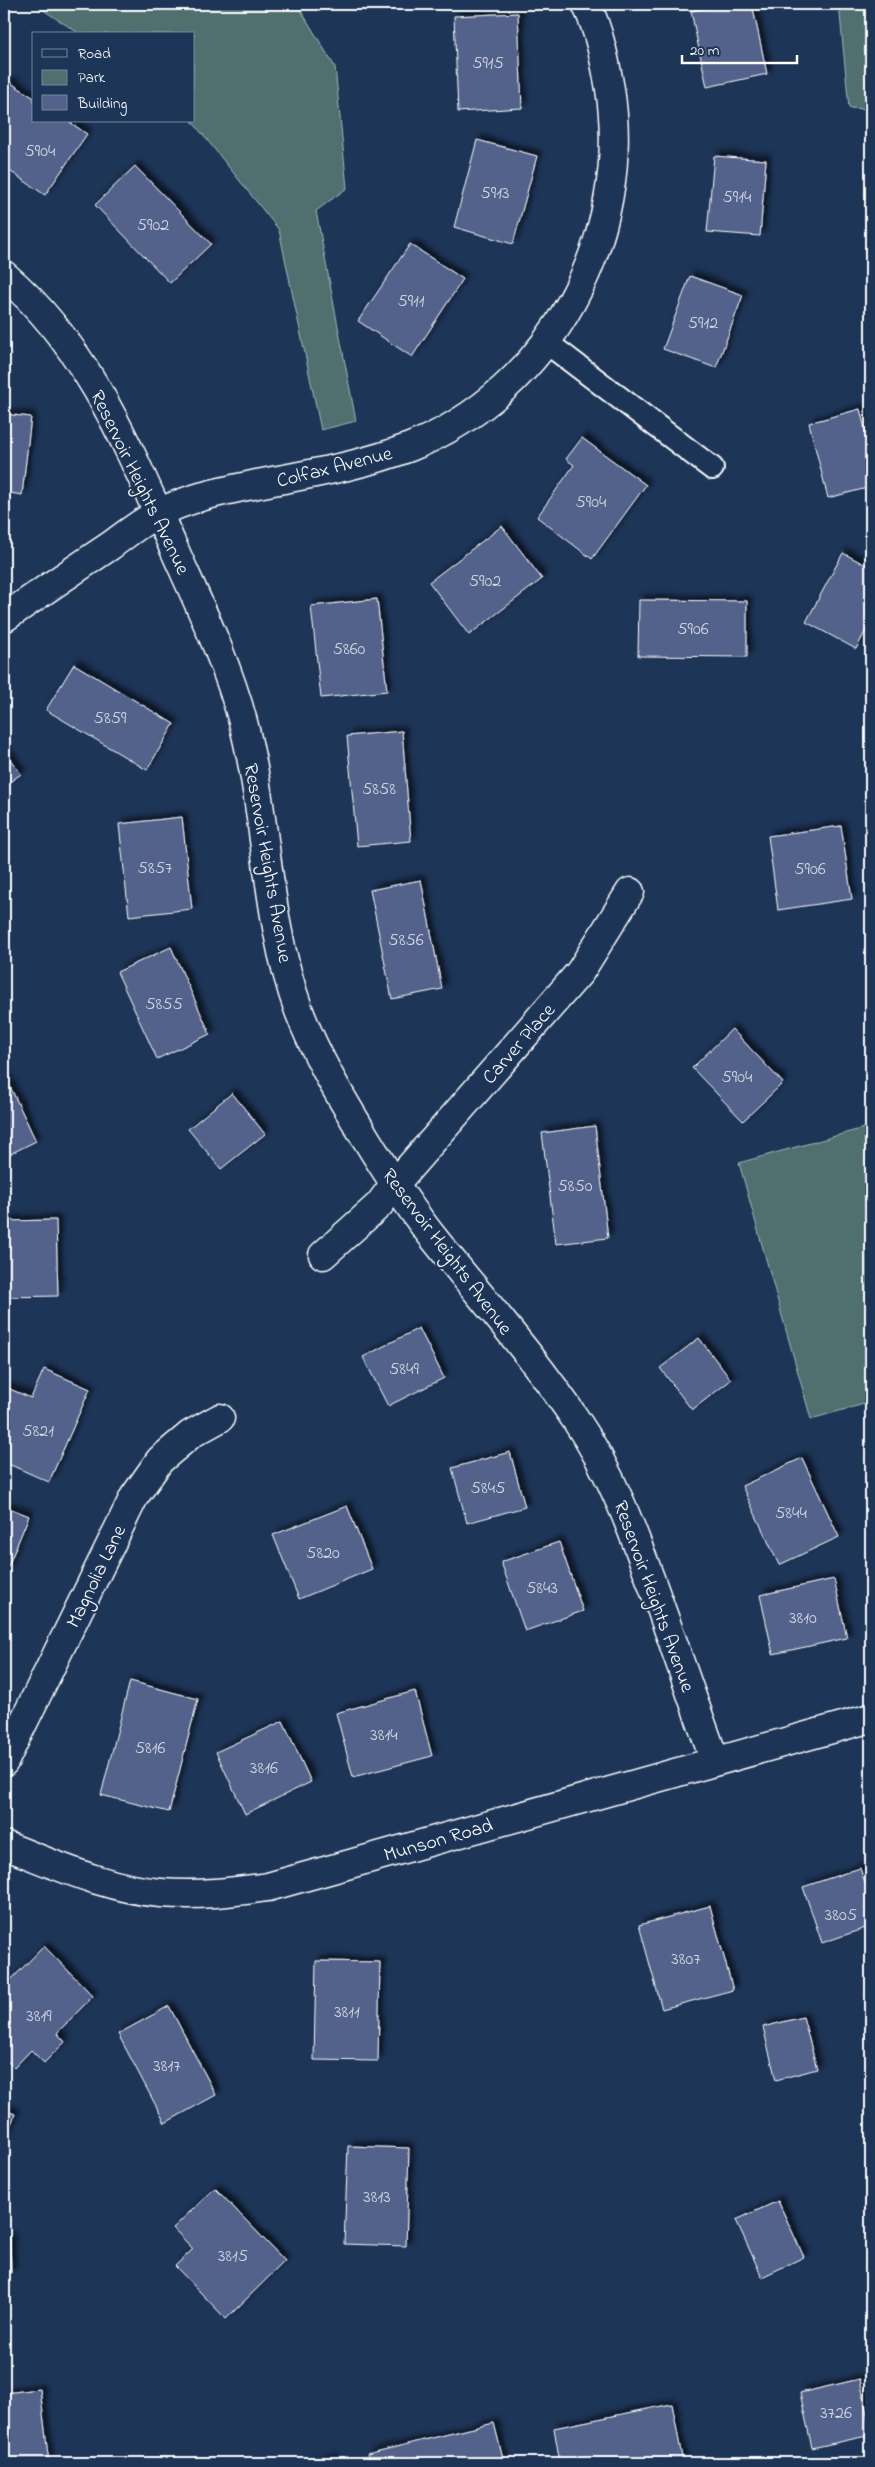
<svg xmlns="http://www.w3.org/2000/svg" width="875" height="2467" viewBox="0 0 875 2467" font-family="'Indie Flower',sans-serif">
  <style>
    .green { fill: #506f6e; stroke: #a8b7b6 }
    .building { fill: #52628a; stroke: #fff; filter: url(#shadow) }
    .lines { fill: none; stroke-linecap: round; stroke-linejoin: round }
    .service-casing { stroke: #fff; stroke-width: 26 }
    .minor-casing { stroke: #fff; stroke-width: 31 }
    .service { stroke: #1d3557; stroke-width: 22 }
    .minor { stroke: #1d3557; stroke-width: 28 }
    .labels { text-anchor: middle; stroke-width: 4; stroke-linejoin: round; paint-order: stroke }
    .number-label { font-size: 18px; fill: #d4d8e2 }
    .street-label { font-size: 20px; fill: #fff; stroke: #1d3557 }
  </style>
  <defs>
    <filter id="shadow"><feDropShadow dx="4.5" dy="-4.5" stdDeviation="2.5" flood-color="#0009"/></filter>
  </defs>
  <rect width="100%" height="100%" fill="#1d3557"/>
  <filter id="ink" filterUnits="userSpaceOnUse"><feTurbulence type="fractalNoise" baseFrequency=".02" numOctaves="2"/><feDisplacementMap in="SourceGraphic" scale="10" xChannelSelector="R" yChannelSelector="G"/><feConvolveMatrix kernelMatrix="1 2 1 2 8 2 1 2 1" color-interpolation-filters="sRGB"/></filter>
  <g filter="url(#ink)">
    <g class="green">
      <path d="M34,4H297L335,67L347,188L316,211L356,421L321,430L279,230L192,121L194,34H80Z"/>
      <path d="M839,4H871V109L849,108Z"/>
      <path d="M871,1126V1402L811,1419L739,1163Z"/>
    </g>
    <g class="building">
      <path d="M727,4H752L767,74L707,87L691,11Z"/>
      <path d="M518,13L522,108L458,112L454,16Z"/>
      <path d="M8,81L34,98V121H68L87,134L45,195L4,167V88Z"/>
      <path d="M477,140L537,156L513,244L454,227Z"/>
      <path d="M714,156L766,160L760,236L707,232Z"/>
      <path d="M135,166L211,244L170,283L95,205Z"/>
      <path d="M410,244L463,279L412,357L358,321Z"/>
      <path d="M690,276L743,295L716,368L663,349Z"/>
      <path d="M860,409L871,453V487L828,498L809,423Z"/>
      <path d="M4,414L31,417L22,495L4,492Z"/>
      <path d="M582,438L646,485L592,559L537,517L574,465L566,459Z"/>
      <path d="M502,526L542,579L469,635L429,582Z"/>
      <path d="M843,553L871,568V621L856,649L806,622Z"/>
      <path d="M377,599L387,691L321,698L311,606Z"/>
      <path d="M639,600L747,601V657L638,656Z"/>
      <path d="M74,664L174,724L147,770L46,710Z"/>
      <path d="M402,731L411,841L357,846L347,736Z"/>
      <path d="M4,751L21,774L4,786Z"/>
      <path d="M182,817L192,909L129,916L119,824Z"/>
      <path d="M841,826L852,899L778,910L768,836Z"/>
      <path d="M421,880L442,989L392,999L370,890Z"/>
      <path d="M171,947L210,1034L157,1059L117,972Z"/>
      <path d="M732,1029L783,1083L743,1121L692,1068Z"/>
      <path d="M4,1074L36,1141L4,1157Z"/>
      <path d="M232,1093L265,1134L221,1169L188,1129Z"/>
      <path d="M595,1126L608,1238L556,1244L542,1133Z"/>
      <path d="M56,1220L58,1296L4,1297V1221Z"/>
      <path d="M419,1328L444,1378L388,1406L363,1357Z"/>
      <path d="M699,1338L731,1380L692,1410L660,1368Z"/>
      <path d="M44,1369L90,1389L49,1482L4,1462V1390L5,1387L31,1398Z"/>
      <path d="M510,1452L525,1507L467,1523L452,1468Z"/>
      <path d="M802,1458L839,1537L779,1565L742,1486Z"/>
      <path d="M871,1478V1529L866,1479Z"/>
      <path d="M4,1506L29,1516L4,1576Z"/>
      <path d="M347,1506L372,1569L299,1599L273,1535Z"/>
      <path d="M559,1542L583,1611L525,1631L501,1562Z"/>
      <path d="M834,1579L847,1638L773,1654L760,1595Z"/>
      <path d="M130,1681L198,1699L169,1812L101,1795Z"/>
      <path d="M415,1691L432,1756L353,1777L336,1713Z"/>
      <path d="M283,1721L311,1782L245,1814L216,1752Z"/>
      <path d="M860,1868L871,1901V1926L822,1943L803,1887Z"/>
      <path d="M710,1906L733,1990L662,2009L639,1925Z"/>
      <path d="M44,1946L93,1996L57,2033L65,2042L44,2063L31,2050L14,2068L4,2058V1987Z"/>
      <path d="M316,1961L380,1962L378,2061L314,2060Z"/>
      <path d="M169,2006L216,2095L165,2123L118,2034Z"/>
      <path d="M803,2017L817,2069L776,2080L763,2027Z"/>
      <path d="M4,2110L15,2114L4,2143Z"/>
      <path d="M348,2146L409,2148L406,2246L344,2244Z"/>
      <path d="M215,2188L285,2261L226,2319L175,2266L193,2249L173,2228Z"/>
      <path d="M778,2201L804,2257L762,2277L736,2220Z"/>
      <path d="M4,2238H10L11,2273H4Z"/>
      <path d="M860,2379L871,2435L812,2448L800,2393Z"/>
      <path d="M40,2389L49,2463H4V2393Z"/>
      <path d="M672,2404L683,2463H560L554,2428Z"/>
      <path d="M494,2423L504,2463H370L367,2454Z"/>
      <path d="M333,2458L334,2463H306Z"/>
    </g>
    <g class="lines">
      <defs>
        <path id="service" d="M546,342L712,468"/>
        <g id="minor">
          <path d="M4,275C89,347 130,451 175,551C200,607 227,662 243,722C268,817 265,918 299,1011C316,1056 340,1096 365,1137C387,1173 409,1208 436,1241C483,1300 534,1357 576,1420C614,1476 636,1540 659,1603C678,1656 696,1709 715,1761"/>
          <path d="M4,618C39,594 74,570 110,546C125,535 141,522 159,513C190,497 224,491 257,484C309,474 361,466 410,447C551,391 633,236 610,89C605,61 599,29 586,4"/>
          <path d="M323,1255L379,1205L394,1185L580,972L630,892"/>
          <path d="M4,1762L134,1497L160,1460L191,1434L220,1418"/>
          <path d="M4,1845C54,1864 107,1889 161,1893C198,1896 232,1892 268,1887L871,1718"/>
        </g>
      </defs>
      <use href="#service" class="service-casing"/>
      <use href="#minor" class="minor-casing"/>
      <use href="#service" class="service"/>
      <use href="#minor" class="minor"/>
    </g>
  </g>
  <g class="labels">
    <g class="number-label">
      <text x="488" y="68">5915</text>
      <text x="40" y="156">5904</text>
      <text x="495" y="198">5913</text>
      <text x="737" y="202">5914</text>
      <text x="153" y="230">5902</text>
      <text x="411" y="306">5911</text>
      <text x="703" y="328">5912</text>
      <text x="591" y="507">5904</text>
      <text x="485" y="586">5902</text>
      <text x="693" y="634">5906</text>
      <text x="349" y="654">5860</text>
      <text x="110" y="723">5859</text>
      <text x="379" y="794">5858</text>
      <text x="155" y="873">5857</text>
      <text x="810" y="874">5906</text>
      <text x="406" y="945">5856</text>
      <text x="164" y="1009">5855</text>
      <text x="737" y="1082">5904</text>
      <text x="575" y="1191">5850</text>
      <text x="404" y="1374">5849</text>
      <text x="38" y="1436">5821</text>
      <text x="488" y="1493">5845</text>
      <text x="791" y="1518">5844</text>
      <text x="323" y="1558">5820</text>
      <text x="542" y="1593">5843</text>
      <text x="803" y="1623">3810</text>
      <text x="384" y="1740">3814</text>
      <text x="150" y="1753">5816</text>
      <text x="264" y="1773">3816</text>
      <text x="841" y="1920">3805</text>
      <text x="686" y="1964">3807</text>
      <text x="347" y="2017">3811</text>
      <text x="39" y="2021">3819</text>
      <text x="167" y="2071">3817</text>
      <text x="377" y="2202">3813</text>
      <text x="233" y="2261">3815</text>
      <text x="836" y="2418">3726</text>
    </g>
    <g class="street-label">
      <text transform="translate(334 466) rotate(-14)" y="7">Colfax Avenue</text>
      <text transform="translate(141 482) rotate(64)" y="7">Reservoir Heights Avenue</text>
      <text transform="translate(269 863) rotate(80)" y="7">Reservoir Heights Avenue</text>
      <text transform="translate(518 1043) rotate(-49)" y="7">Carver Place</text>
      <text transform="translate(448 1251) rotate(53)" y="7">Reservoir Heights Avenue</text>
      <text transform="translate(95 1576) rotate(-64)" y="7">Magnolia Lane</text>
      <text transform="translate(655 1596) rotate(70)" y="7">Reservoir Heights Avenue</text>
      <text transform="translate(438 1839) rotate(-16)" y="7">Munson Road</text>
    </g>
  </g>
  <rect width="875" height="2467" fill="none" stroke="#1d3557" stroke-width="20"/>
  <rect x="10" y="10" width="855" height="2447" fill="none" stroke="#fff" stroke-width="2" filter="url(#ink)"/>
  <rect x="32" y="32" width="162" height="90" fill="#1d3557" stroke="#77869a"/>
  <rect x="42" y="49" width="25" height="8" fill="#1d3557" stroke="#77869a"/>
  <text x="78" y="58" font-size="15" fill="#ffffff">Road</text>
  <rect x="42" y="70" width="25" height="15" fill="#506f6e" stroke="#77869a"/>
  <text x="78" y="82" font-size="15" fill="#ffffff">Park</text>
  <rect x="42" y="95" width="25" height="15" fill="#52628a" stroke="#77869a"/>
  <text x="78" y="108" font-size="15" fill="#ffffff">Building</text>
  <path d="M682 55v8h115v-8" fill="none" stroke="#ffffff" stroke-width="2.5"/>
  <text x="690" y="55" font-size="15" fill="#ffffff" stroke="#1d3557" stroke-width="4" paint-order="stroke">20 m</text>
</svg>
